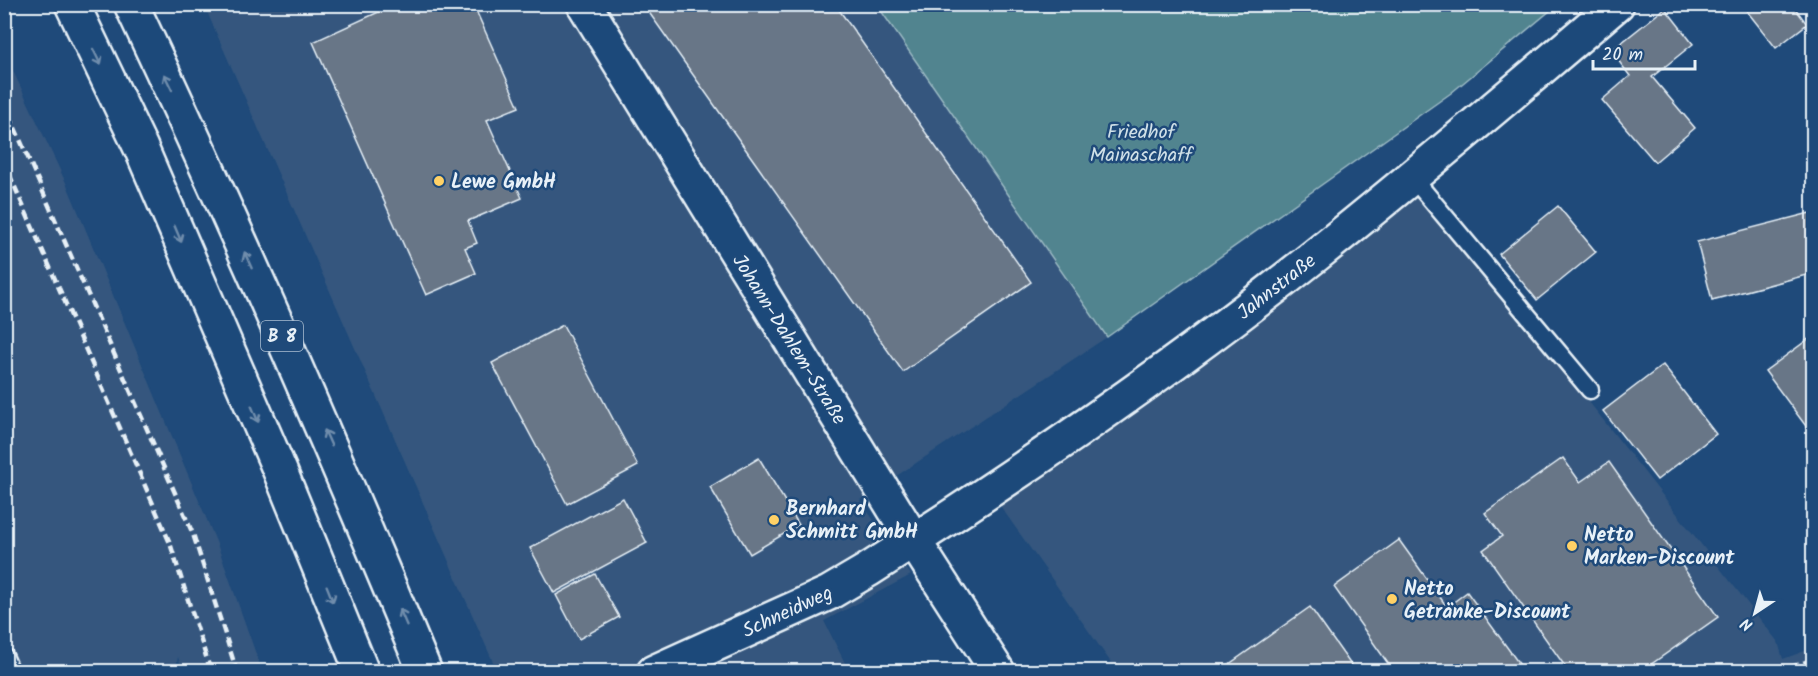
<svg xmlns="http://www.w3.org/2000/svg" width="1818" height="676" viewBox="0 0 1818 676" font-family="Kalam,sans-serif">
  <style>
    .built { fill: #35577e }
    .green { fill: #51848f; stroke: #9cbac4; stroke-width: 1.5 }
    .building { fill: #677687; stroke: #e8f1f8; stroke-width: 1.5 }
    .lines { fill: none; stroke-linecap: round; stroke-linejoin: round }
    .lane-casing { stroke: #e8f1f8; stroke-width: 21 }
    .street-casing { stroke: #e8f1f8; stroke-width: 38 }
    .secondary-casing { stroke: #e8f1f8; stroke-width: 38 }
    .highway-casing { stroke: #e8f1f8; stroke-width: 38 }
    .lane { stroke: #1f4a7a; stroke-width: 16 }
    .street { stroke: #1f4a7a; stroke-width: 33 }
    .secondary { stroke: #1f4a7a; stroke-width: 33 }
    .highway { stroke: #1f4a7a; stroke-width: 33 }
    .rail { stroke: #e8f1f8; stroke-width: 4.5; stroke-dasharray: 9 4.5; stroke-linecap: butt }
    .oneway { stroke: #6f8dac }
    .poi-dot { fill: #ffd166; stroke: #1f4a7a; stroke-width: 2 }
    .labels { text-anchor: middle; stroke-width: 5; stroke-linejoin: round; paint-order: stroke }
    .shield { fill: #1f4a7a; stroke: #acbfd2; stroke-width: 1.5 }
    .shield-label { font-size: 18px; font-weight: bold; fill: #e8f1f8 }
    .park-label { font-size: 20px; fill: #d1e1e8; stroke: #1f4a7a }
    .poi-label { font-size: 20px; font-weight: bold; fill: #e8f1f8; stroke: #1f4a7a; text-anchor: start }
    .street-label { font-size: 20px; fill: #e8f1f8; stroke: #1f4a7a }
  </style>
  <rect width="100%" height="100%" fill="#1f4a7a"/>
  <filter id="ink" filterUnits="userSpaceOnUse"><feTurbulence type="fractalNoise" baseFrequency=".0167" numOctaves="2"/><feDisplacementMap in="SourceGraphic" scale="12" xChannelSelector="R" yChannelSelector="G"/><feConvolveMatrix kernelMatrix="1 2 1 2 8 2 1 2 1" color-interpolation-filters="sRGB"/></filter>
  <g filter="url(#ink)">
    <g class="built">
      <path d="M204,5H877L1107,337L860,500L911,575L824,621L849,671H497Z"/>
      <path d="M4,52L67,185L217,544L262,671H183L178,657L175,671H5Z"/>
      <path d="M1412,177L1778,642L1783,659L1813,648V671H1117L989,490Z"/>
    </g>
    <path class="green" d="M877,5H1557L1451,93L1107,337Z"/>
    <g class="building">
      <path d="M396,4H473L519,107L487,120L522,198L468,221L477,243L465,248L476,273L426,295L313,42Z"/>
      <path d="M643,4H835L1031,282L903,372Z"/>
      <path d="M1792,4L1807,24L1776,48L1742,5Z"/>
      <path d="M1665,8L1693,44L1652,77L1695,128L1655,162L1602,100L1630,76L1611,51Z"/>
      <path d="M1558,206L1596,252L1537,300L1499,254Z"/>
      <path d="M1814,212V273L1712,300L1697,242Z"/>
      <path d="M563,325L638,466L567,504L492,363Z"/>
      <path d="M1814,335V437L1765,371Z"/>
      <path d="M1663,365L1716,434L1657,480L1603,411Z"/>
      <path d="M759,458L799,525L750,554L710,487Z"/>
      <path d="M1563,458L1580,482L1609,462L1718,617L1640,672H1569L1483,550L1502,536L1485,513Z"/>
      <path d="M623,498L647,543L554,593L530,548Z"/>
      <path d="M1399,540L1447,607L1467,592L1525,672H1394L1334,587Z"/>
      <path d="M595,574L619,617L579,639L556,595Z"/>
      <path d="M1310,607L1356,672H1218Z"/>
    </g>
    <g class="lines">
      <defs>
        <g id="lane">
          <path d="M1412,177L1590,390"/>
          <path d="M4,656L11,672"/>
        </g>
        <path id="street" d="M654,672L829,593L868,570C1022,472 1173,369 1316,255C1418,174 1517,89 1617,4"/>
        <path id="secondary" d="M584,4L914,541L998,672"/>
        <g id="highway">
          <path d="M72,4L141,148L280,471L362,672"/>
          <path d="M131,4C235,224 332,447 425,672"/>
        </g>
      </defs>
      <use href="#lane" class="lane-casing"/>
      <use href="#street" class="street-casing"/>
      <use href="#secondary" class="secondary-casing"/>
      <use href="#highway" class="highway-casing"/>
      <use href="#lane" class="lane"/>
      <use href="#street" class="street"/>
      <use href="#secondary" class="secondary"/>
      <use href="#highway" class="highway"/>
      <g class="rail">
        <path d="M4,103L193,534L237,672"/>
        <path d="M4,162L170,543L211,672"/>
        <path d="M1778,672L1814,659"/>
      </g>
    </g>
    <defs><path id="oneway-shaft" d="M-6 0H5M1.5-3L5.5 0L1.5 3" fill="none" stroke-width="1.6" stroke-linecap="round" stroke-linejoin="round" transform="scale(1.5)"/></defs>
    <g class="oneway">
      <use href="#oneway-shaft" transform="translate(97 57) rotate(64)"/>
      <use href="#oneway-shaft" transform="translate(168 82) rotate(-116)"/>
      <use href="#oneway-shaft" transform="translate(178 234) rotate(67)"/>
      <use href="#oneway-shaft" transform="translate(248 260) rotate(-114)"/>
      <use href="#oneway-shaft" transform="translate(255 414) rotate(67)"/>
      <use href="#oneway-shaft" transform="translate(328 438) rotate(-114)"/>
      <use href="#oneway-shaft" transform="translate(330 594) rotate(68)"/>
      <use href="#oneway-shaft" transform="translate(403 617) rotate(-113)"/>
    </g>
  </g>
  <g class="poi-dot">
    <circle cx="439" cy="181" r="6"/>
    <circle cx="774" cy="520" r="6"/>
    <circle cx="1572" cy="546" r="6"/>
    <circle cx="1392" cy="599" r="6"/>
  </g>
  <g class="labels">
    <rect class="shield" x="261" y="321" width="42" height="30" rx="4.5"/>
    <g class="shield-label">
      <text x="282" y="342">B 8</text>
    </g>
    <g class="park-label">
      <text x="1141" y="138">Friedhof<tspan x="1141" dy="23">Mainaschaff</tspan></text>
    </g>
    <g class="poi-label">
      <text x="451" y="188">Lewe GmbH</text>
      <text x="786" y="515">Bernhard<tspan x="786" dy="23">Schmitt GmbH</tspan></text>
      <text x="1584" y="541">Netto<tspan x="1584" dy="23">Marken-Discount</tspan></text>
      <text x="1404" y="595">Netto<tspan x="1404" dy="23">Getränke-Discount</tspan></text>
    </g>
    <g class="street-label">
      <text transform="translate(1276 286) rotate(-38)" y="7">Jahnstraße</text>
      <text transform="translate(790 339) rotate(58)" y="7">Johann-Dahlem-Straße</text>
      <text transform="translate(787 611) rotate(-25)" y="7">Schneidweg</text>
    </g>
  </g>
  <rect width="1818" height="676" fill="none" stroke="#1f4a7a" stroke-width="24"/>
  <rect x="12" y="12" width="1794" height="652" fill="none" stroke="#e8f1f8" stroke-width="2" filter="url(#ink)"/>
  <g transform="translate(1755 613) rotate(216)" stroke="#1f4a7a" stroke-width="4.5" paint-order="stroke">
  <path d="M0-4.5L10 22L0 15L-10 22Z" fill="#e8f1f8"/>
  <text y="-9" font-size="16" font-weight="bold" text-anchor="middle" fill="#e8f1f8">N</text>
  </g>
  <path d="M1593 60v9h102v-9" fill="none" stroke="#e8f1f8" stroke-width="3"/>
  <text x="1602" y="60" font-size="18" fill="#e8f1f8" stroke="#1f4a7a" stroke-width="4.5" paint-order="stroke">20 m</text>
</svg>
